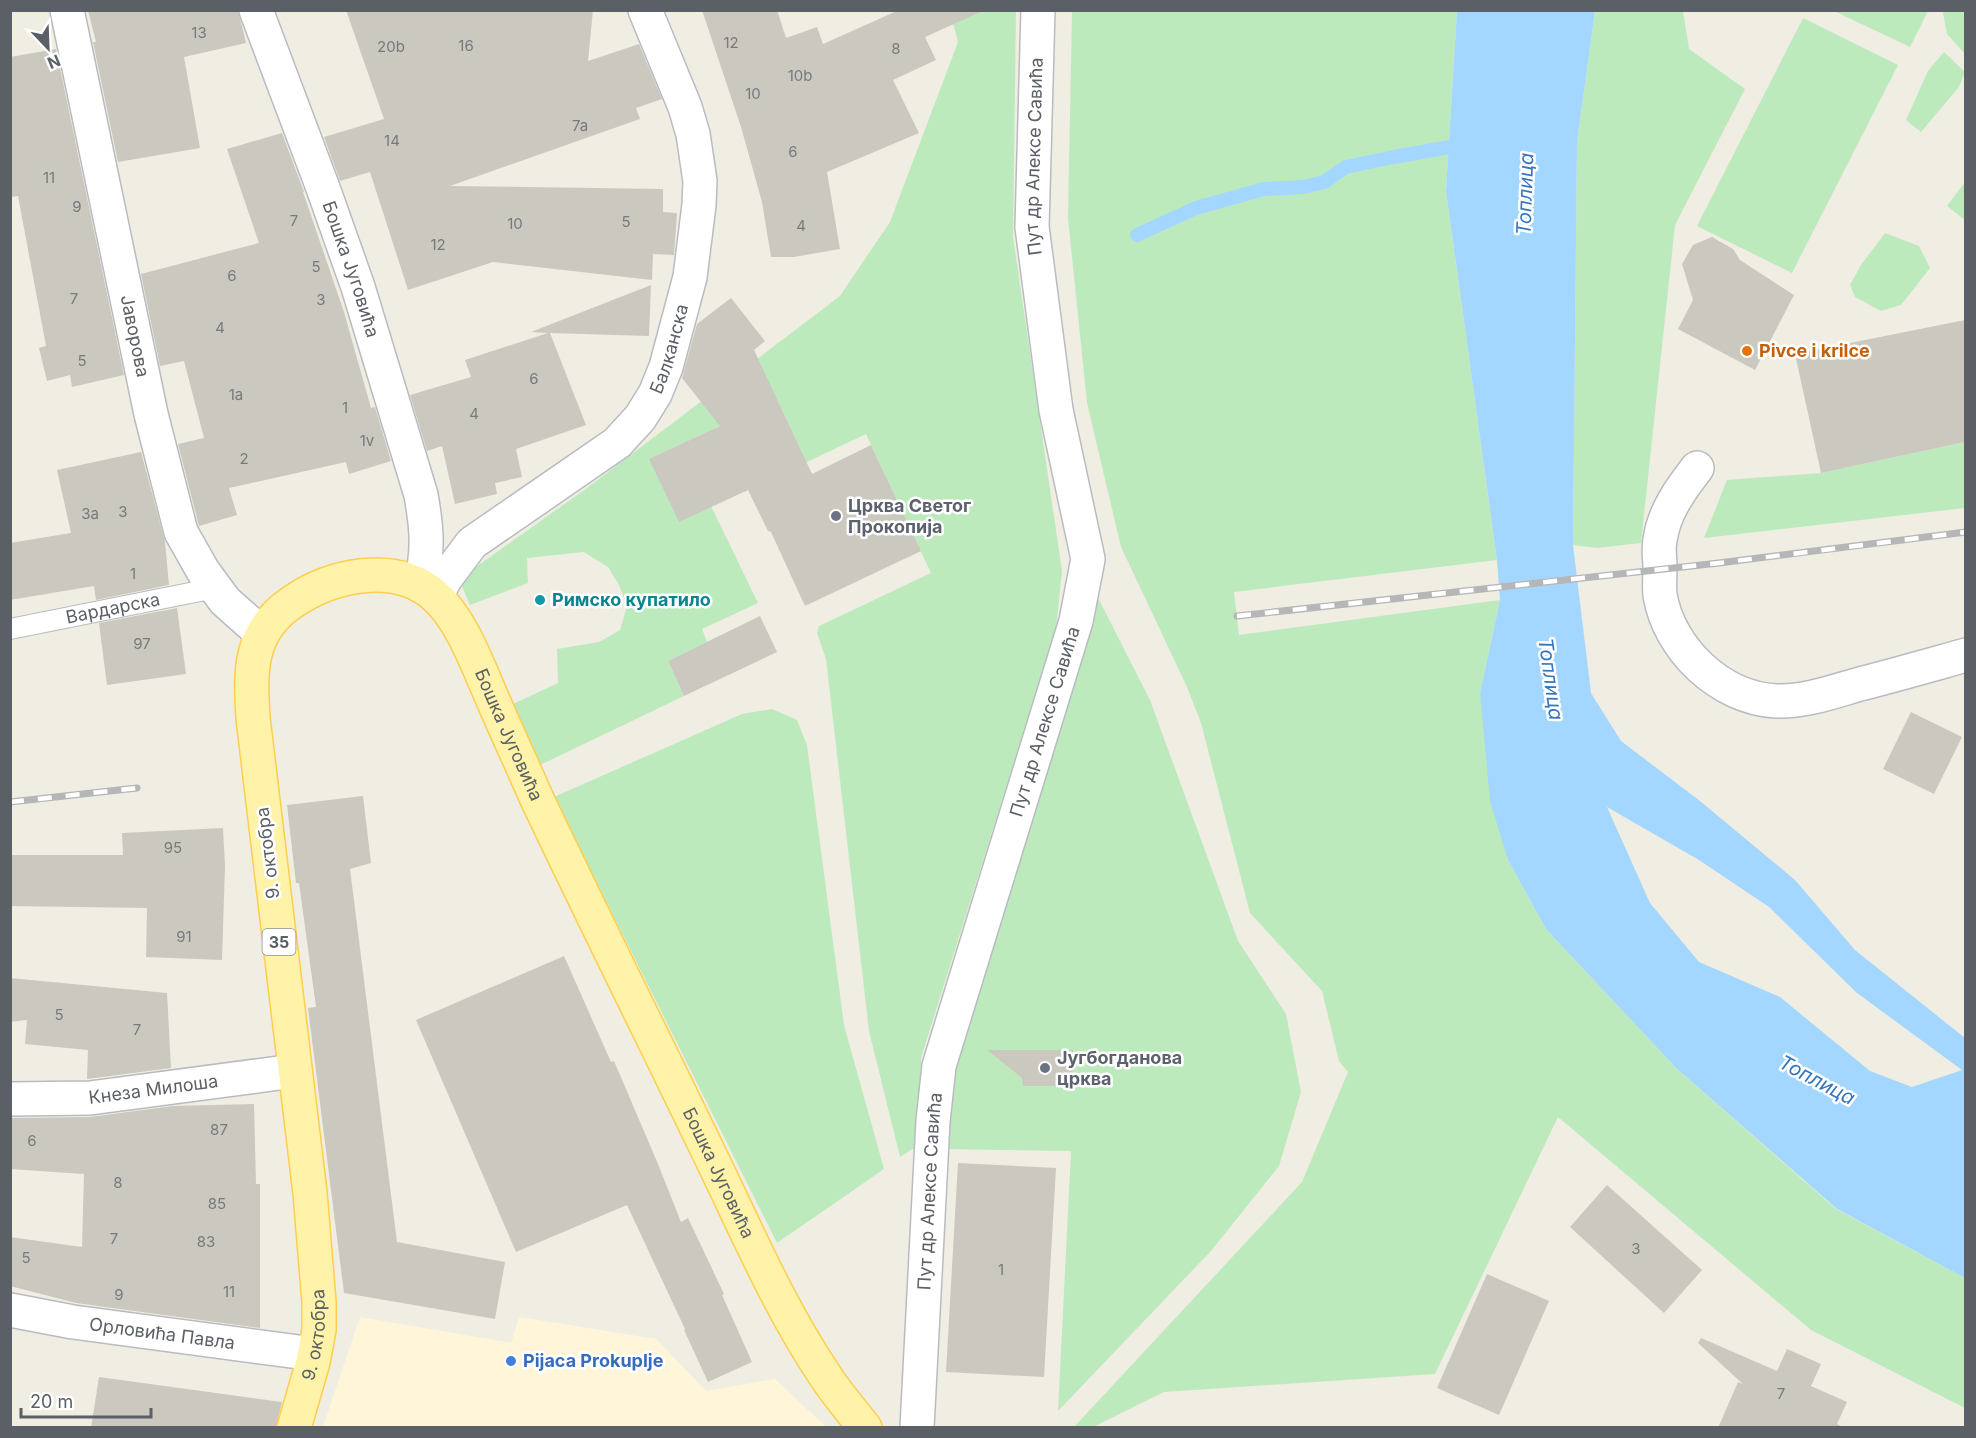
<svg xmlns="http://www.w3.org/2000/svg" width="1976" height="1438" viewBox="0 0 1976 1438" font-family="Inter,sans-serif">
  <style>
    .commercial { fill: #fff6d9 }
    .green { fill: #bdeabd }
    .water { fill: #a4d7ff; fill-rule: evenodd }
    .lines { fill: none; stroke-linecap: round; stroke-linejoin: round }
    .stream { stroke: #a4d7ff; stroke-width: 14 }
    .building { fill: #cbc8c0 }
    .lane-casing { stroke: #b8bcc1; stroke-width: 22 }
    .street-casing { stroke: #b8bcc1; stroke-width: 36 }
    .primary-casing { stroke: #ffce4d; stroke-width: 36 }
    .lane { stroke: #fff; stroke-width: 20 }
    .street { stroke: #fff; stroke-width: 33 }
    .primary { stroke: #fff2a9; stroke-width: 33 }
    .rail-casing { stroke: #b5b6b7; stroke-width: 7 }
    .rail { stroke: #fff; stroke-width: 4.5; stroke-dasharray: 14; stroke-linecap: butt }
    .food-dot { fill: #e8710a; stroke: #fff; stroke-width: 2 }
    .worship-dot { fill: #6b7280; stroke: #fff; stroke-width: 2 }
    .culture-dot { fill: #0f9aa8; stroke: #fff; stroke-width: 2 }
    .shop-dot { fill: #3f7fe0; stroke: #fff; stroke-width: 2 }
    .labels { text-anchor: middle; stroke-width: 5; stroke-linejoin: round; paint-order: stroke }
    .number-label { font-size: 15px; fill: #777a7c }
    .shield { fill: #fff; stroke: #8c9094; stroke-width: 1.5 }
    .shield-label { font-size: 16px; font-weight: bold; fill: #5b6066 }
    .street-label { font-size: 18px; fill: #5b6066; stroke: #fff }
    .food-label { font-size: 18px; font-weight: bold; fill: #c56008; stroke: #fff; text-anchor: start }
    .worship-label { font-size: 18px; font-weight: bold; fill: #5b616d; stroke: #fff; text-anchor: start }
    .culture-label { font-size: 18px; font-weight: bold; fill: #0d838f; stroke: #fff; text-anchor: start }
    .shop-label { font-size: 18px; font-weight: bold; fill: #366cbe; stroke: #fff; text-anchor: start }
    .water-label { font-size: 20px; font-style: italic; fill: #3576bd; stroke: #fff }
  </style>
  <rect width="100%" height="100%" fill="#f0ede3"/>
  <path class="commercial" d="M360,1317L511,1343L519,1317L656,1339L706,1391L775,1379L826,1427H323Z"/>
  <g class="green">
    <path d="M950,11H1016L1013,237L1062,571L1056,628L921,1058L922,1149H912L900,1157L869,1031L826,659L817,633L819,626L931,573L866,434L744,492L736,476L799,447L777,399L650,459L679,521L711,506L758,603L702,629L707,642L668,661L684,696L540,765L513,704L558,683L557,649L599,642L620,630L627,606L619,585L608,567L584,552L527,558L528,583L470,605L459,579L587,488L840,296L890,222L958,42Z"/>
    <path d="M1072,11H1457L1446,191L1497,560L1234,592L1239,635L1500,600L1480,693L1508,860L1546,929L1676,1068L1836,1209L1965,1278V1408L1811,1330L1558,1117L1435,1374L1164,1392L1093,1427H1074L1302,1182L1348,1072L1339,1061L1322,991L1250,913L1201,723L1187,687L1121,547L1087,403L1068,218Z"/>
    <path d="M1595,11H1683L1689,49L1745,89L1675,225L1641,543L1597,548L1573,545L1577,142Z"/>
    <path d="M1834,11H1928L1910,47Z"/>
    <path d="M1944,11H1965V54L1947,34L1943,13Z"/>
    <path d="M1803,18L1898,65L1792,273L1697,226Z"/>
    <path d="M1944,52L1965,72L1959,87L1921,132L1906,120L1928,71Z"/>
    <path d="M1965,182V220L1947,206Z"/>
    <path d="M1885,233L1919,246L1930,268L1901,305L1881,311L1855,297L1850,285L1861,265Z"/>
    <path d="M1965,442V508L1704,538L1727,480L1821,473Z"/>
    <path d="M1093,588L1150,700L1238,941L1286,1014L1301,1092L1279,1166L1211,1251L1058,1411L1071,1151L943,1149L949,1068Z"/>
    <path d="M772,709L797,720L807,745L844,1025L884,1169L777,1243L554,797L742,714Z"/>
  </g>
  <path class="water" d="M1457,11H1595L1577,142L1573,545L1591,693L1621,741L1700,801L1795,880L1855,950L1965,1038V1278L1837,1209L1676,1068L1546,929L1508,860L1490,801L1480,693L1500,600L1497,560L1446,191ZM1607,807L1699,860L1769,907L1857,993L1962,1070L1912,1087L1870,1071L1780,997L1699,962L1650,903Z"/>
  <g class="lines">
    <path class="stream" d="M1137,235L1196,208L1264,189L1303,187L1324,182L1346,167L1394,157L1455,146L1467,142"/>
  </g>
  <g class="building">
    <path d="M88,10H238L246,43L184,57L200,148L118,162L93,42H96Z"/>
    <path d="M346,10H593L588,61L639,44L662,99L636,108L640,119L450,186L663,189V212L677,213L674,255L653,254L652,280L493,262L408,290L370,172L340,181L324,137L384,119Z"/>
    <path d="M702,10H777L786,38L817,27L823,44L899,10H985L925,37L936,60L893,80L919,133L827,172L840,249L794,257H771L762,202L741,127Z"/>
    <path d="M56,49L124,375L72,387L70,375L47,381L39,348L46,346L18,196L10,197V57Z"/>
    <path d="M282,133L304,192H303L344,312L371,408L375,407L391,461L349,474L346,462L229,488L237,515L199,526L178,444L204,438L184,361L160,366L141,274L259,243L227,149Z"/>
    <path d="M1712,237L1733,249L1740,260L1794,295L1755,370L1678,329L1693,300L1682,264L1693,245Z"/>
    <path d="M651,285L649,336L550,333L586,425L516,449L522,477L495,483L497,494L455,504L442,446L427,451L410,395L471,377L465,360L548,333L531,332Z"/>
    <path d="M731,298L765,341L754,350L812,474L871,445L921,551L805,606L771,532L768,531L748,490L679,522L649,459L720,426L682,378L697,324Z"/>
    <path d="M1965,320V442L1821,473L1795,354Z"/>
    <path d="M141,452L165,542L169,585L96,600L94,586L10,600V543L71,533L57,470Z"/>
    <path d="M177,608L186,674L107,685L99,623Z"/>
    <path d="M760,616L777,652L684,696L668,661Z"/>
    <path d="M1911,712L1962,737L1934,794L1883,769Z"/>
    <path d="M363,796L371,863L350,869L397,1242L505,1262L495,1319L344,1293L308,1008L316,1007L299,883H296L287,805Z"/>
    <path d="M223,828L225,866L222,960L146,957L147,908L10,906V855H123L122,833Z"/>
    <path d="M564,956L611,1062L614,1061L658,1164L681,1222L688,1218L724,1294L722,1295L752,1362L708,1382L684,1330L685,1329L627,1205L516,1252L416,1020Z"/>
    <path d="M10,978L167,993L171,1068L87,1079L88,1050L25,1044L27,1020L10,1022Z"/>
    <path d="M987,1050H1073V1086H1023L1022,1078Z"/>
    <path d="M254,1104L256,1184H260V1328L76,1303L10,1286V1237L82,1247L84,1174L10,1169V1118L90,1117L173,1106Z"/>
    <path d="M958,1163L1056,1168L1044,1377L946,1372Z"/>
    <path d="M1607,1185L1702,1270L1664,1313L1570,1227Z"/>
    <path d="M1487,1274L1549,1301L1499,1415L1437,1388Z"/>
    <path d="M1701,1338L1777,1371L1787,1349L1821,1364L1811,1386L1847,1402L1837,1424L1845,1428H1718L1738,1382L1743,1384L1698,1343Z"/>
    <path d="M99,1377L282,1402L276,1428H91Z"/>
  </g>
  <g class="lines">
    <defs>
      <g id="lane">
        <path id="s1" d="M10,629L215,588"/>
      </g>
      <g id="street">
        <path id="s2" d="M67,10L151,414L181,532L203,571L225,601L261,633"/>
        <path id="s3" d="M256,10L323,188L358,287L421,495C427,529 429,552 420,585"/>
        <path d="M1697,468C1680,490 1664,512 1660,540C1658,549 1660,558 1660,567C1660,576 1659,586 1660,595C1669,649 1720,698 1776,701C1805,702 1832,692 1860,684C1895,675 1930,665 1966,655"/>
        <path id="s4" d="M436,597L445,579L472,543L617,443L640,418L655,394L666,367L690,277L699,205L700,181L693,134L685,107L645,10"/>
        <path id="s5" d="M10,1099L90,1098L294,1071"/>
        <path id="s6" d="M10,1310L73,1322L314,1354"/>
        <path id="s7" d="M917,1428L933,1121L939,1066L1076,621L1088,559L1056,410L1032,227L1038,10"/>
      </g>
      <g id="primary">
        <path id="s8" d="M294,1428L313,1362L319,1330V1302L310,1193L253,718C250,671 249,632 291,603C331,575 394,561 434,595C463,620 480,672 496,707C509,737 523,767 536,797C591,913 649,1029 705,1145C743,1222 776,1302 824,1374C836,1393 851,1410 865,1428"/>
      </g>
    </defs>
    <use href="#lane" class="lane-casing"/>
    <use href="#street" class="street-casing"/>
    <use href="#primary" class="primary-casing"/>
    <use href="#lane" class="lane"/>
    <use href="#street" class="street"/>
    <use href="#primary" class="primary"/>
    <defs>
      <g id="rail">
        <path d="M1237,616L1719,563L1966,532"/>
        <path d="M10,802L137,788"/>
      </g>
    </defs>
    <use href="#rail" class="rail-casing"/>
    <use href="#rail" class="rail"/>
  </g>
  <circle class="food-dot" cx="1747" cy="351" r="6"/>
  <g class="worship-dot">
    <circle cx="836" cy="516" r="6"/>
    <circle cx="1045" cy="1068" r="6"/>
  </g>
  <circle class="culture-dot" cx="540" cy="600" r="6"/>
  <circle class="shop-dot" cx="511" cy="1361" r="6"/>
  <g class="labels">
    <g class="number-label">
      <text x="199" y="38">13</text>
      <text x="731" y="48">12</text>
      <text x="466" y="51">16</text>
      <text x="391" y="52">20b</text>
      <text x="896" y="54">8</text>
      <text x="800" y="81">10b</text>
      <text x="753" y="99">10</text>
      <text x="580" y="131">7a</text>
      <text x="392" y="146">14</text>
      <text x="793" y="157">6</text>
      <text x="49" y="183">11</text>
      <text x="77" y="212">9</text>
      <text x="294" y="226">7</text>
      <text x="626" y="227">5</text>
      <text x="515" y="229">10</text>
      <text x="801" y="231">4</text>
      <text x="438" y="250">12</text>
      <text x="316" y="272">5</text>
      <text x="232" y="281">6</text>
      <text x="74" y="304">7</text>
      <text x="321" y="305">3</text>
      <text x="220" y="333">4</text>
      <text x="82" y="366">5</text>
      <text x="534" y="384">6</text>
      <text x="236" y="400">1a</text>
      <text x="345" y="413">1</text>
      <text x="474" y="419">4</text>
      <text x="367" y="446">1v</text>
      <text x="244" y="464">2</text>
      <text x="123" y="517">3</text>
      <text x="90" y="519">3a</text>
      <text x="133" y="579">1</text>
      <text x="142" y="649">97</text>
      <text x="173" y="853">95</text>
      <text x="184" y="942">91</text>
      <text x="59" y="1020">5</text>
      <text x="137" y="1035">7</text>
      <text x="219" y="1135">87</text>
      <text x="32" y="1146">6</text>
      <text x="118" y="1188">8</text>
      <text x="217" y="1209">85</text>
      <text x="114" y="1244">7</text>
      <text x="206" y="1247">83</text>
      <text x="1636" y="1254">3</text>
      <text x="26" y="1263">5</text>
      <text x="1001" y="1275">1</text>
      <text x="229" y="1297">11</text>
      <text x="119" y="1300">9</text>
      <text x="1781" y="1399">7</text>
    </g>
    <rect class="shield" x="262.5" y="929" width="33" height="26" rx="4.5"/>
    <g class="shield-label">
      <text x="279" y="948">35</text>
    </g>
    <g class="street-label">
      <text dy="6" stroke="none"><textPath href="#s7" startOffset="1299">Пут др Алексе Савића</textPath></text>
      <text dy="6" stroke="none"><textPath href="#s3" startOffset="276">Бошка Југовића</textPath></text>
      <text dy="6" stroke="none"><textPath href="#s2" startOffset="333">Јаворова</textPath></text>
      <text dy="6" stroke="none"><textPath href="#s4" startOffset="351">Балканска</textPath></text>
      <text dy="6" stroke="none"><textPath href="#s1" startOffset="105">Вардарска</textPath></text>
      <text dy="6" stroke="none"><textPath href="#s7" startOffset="723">Пут др Алексе Савића</textPath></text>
      <text dy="6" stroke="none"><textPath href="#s8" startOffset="1158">Бошка Југовића</textPath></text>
      <text transform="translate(268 853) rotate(-97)" y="6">9. октобра</text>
      <text dy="6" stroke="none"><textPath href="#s5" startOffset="144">Кнеза Милоша</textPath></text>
      <text dy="6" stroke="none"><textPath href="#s8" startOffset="1644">Бошка Југовића</textPath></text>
      <text dy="6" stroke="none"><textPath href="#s7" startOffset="237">Пут др Алексе Савића</textPath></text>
      <text dy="6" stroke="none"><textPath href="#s6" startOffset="154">Орловића Павла</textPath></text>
      <text dy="6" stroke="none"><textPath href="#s8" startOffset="96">9. октобра</textPath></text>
    </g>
    <g class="food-label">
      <text x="1759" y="357">Pivce i krilce</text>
    </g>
    <g class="worship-label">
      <text x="848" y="512">Црква Светог<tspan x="848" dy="21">Прокопија</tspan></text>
      <text x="1057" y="1064">Југбогданова<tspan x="1057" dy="21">црква</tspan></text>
    </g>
    <g class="culture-label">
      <text x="552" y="606">Римско купатило</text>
    </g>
    <g class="shop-label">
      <text x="523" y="1367">Pijaca Prokuplje</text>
    </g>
    <g class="water-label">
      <text transform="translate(1525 194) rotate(-88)" y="7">Топлица</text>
      <text transform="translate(1551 679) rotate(82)" y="7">Топлица</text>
      <text transform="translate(1817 1080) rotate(28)" y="7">Топлица</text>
    </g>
  </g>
  <rect width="1976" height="1438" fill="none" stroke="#5b6066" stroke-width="24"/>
  <g transform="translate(48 48) rotate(157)" stroke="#ffffff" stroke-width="4.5" paint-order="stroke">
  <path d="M0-4.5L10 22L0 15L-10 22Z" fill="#5b6066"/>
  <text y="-9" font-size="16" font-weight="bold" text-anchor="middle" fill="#5b6066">N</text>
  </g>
  <path d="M21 1408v9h130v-9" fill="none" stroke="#5b6066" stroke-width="3"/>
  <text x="30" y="1408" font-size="18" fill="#5b6066" stroke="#ffffff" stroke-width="4.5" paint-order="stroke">20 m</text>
</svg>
